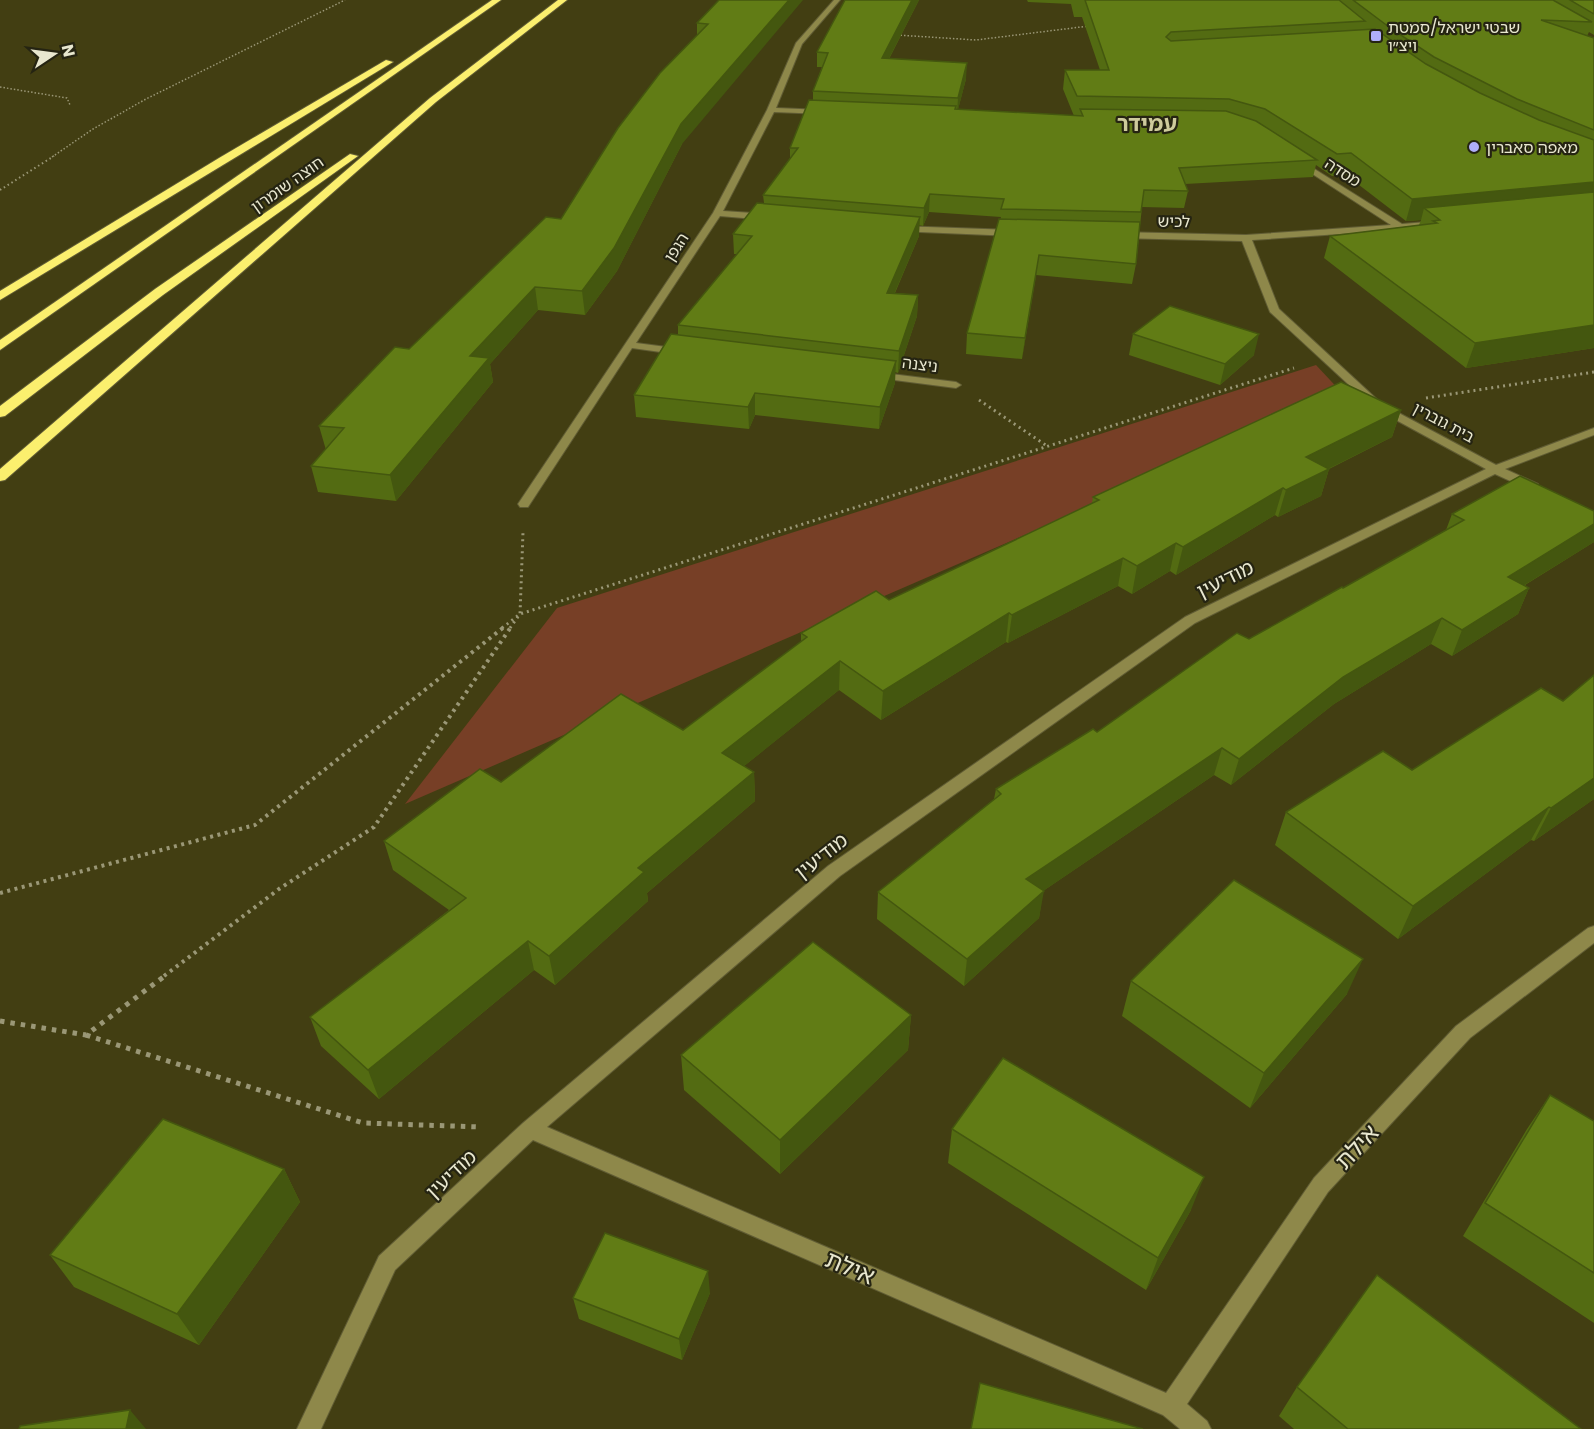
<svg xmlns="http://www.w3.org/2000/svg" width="1594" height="1429" viewBox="0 0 1594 1429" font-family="Poppins,'Noto Sans Hebrew',sans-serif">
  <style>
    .green { fill: #773f26 }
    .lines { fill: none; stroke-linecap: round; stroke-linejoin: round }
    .minor-casing { stroke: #605c34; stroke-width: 2 }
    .highway-casing { stroke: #605c34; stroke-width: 2 }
    .path-far4 { stroke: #9a9776; stroke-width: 1.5; stroke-dasharray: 1.5 2; stroke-linecap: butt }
    .path-far3 { stroke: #9a9776; stroke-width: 2; stroke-dasharray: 1.5 3; stroke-linecap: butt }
    .path-far2 { stroke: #9a9776; stroke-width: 3; stroke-dasharray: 2 4; stroke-linecap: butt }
    .path-far1 { stroke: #9a9776; stroke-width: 4; stroke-dasharray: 3 4.5; stroke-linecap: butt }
    .path { stroke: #9a9776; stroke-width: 5; stroke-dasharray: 4.5 6; stroke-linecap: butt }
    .minor { fill: #8e884a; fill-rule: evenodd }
    .highway { fill: #fbef6e; fill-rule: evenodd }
    .wall { fill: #536b12 }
    .shaded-wall { fill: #44570f }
    .building { fill: #617c15; stroke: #44570f; stroke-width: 1.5 }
    .poi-dot { fill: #afaefa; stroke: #252412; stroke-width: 2 }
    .labels { text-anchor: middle; stroke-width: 4.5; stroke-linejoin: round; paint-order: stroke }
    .far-poi-label { font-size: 16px; fill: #e8e7cf; stroke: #252412; text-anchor: start }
    .far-street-label { font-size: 16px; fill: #e8e7cf; stroke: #252412 }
    .street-label { font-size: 20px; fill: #e8e7cf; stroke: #252412 }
    .far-district-label { font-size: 22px; font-weight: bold; fill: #cecb9c; stroke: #252412 }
    .near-street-label { font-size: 24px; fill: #e8e7cf; stroke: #252412 }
  </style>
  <rect width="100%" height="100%" fill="#423e12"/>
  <path class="green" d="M1316,365L1345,396L405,804L557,608Z"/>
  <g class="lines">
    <defs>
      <g id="minor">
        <path d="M834,0H840L802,44L776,108L824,110L828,112L824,114L774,112L723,211L768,214L772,217L768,220L720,216L636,343L682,349L687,352L682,355L632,348L528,507H520L518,504L713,213L767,110L796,43Z"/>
        <path d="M1297,158L1402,224L1427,222L1432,225L1427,228L1252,240L1279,309L1382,404L1496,465L1594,428V435L1505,469L1538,484V490H1530L1495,474L1195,623L840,876L547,1127L1166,1393L1314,1178L1456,1026L1588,928L1594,926V943L1470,1038L1328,1192L1187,1404L1207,1421L1211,1429H1180L1163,1415L533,1140L395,1270L321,1429H297L379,1256L523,1123L828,866L1185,617L1486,469L1374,408L1270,312L1242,241L1118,238L1113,235L1118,232L1246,235L1391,225L1294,162L1293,160Z"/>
        <path d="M899,226L1013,230L1018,233L1013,236L896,231L894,229Z"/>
        <path d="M875,372L956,382L961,385L956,388L871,377V373Z"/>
      </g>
      <g id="highway">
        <path d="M492,0H501L0,350V340Z"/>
        <path d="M558,0H567L436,102L5,480L0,481V469L430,98Z"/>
        <path d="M386,60L393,62L0,300V291L219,158Z"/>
        <path d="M350,154L358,156L163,295L5,416L0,417V406L155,289Z"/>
      </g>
    </defs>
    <use href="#minor" class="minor-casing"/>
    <use href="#highway" class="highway-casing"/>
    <g class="path-far4">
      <path d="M897,35L976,40L1089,26"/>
      <path d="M0,87L67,98L70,105"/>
      <path d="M52,157L93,129L146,99L345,0"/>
    </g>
    <path class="path-far3" d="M0,190L54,156"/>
    <g class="path-far2">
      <path d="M1426,398L1594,372"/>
      <path d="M979,400L1047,446"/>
      <path d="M502,628L520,614L1294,368"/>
      <path d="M510,628L520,614L523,532"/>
    </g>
    <g class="path-far1">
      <path d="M0,893L255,825L504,627"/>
      <path d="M164,976L279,889L374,827L511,627"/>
    </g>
    <g class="path">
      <path d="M0,1021L86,1035L166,975"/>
      <path d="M86,1035L363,1123L481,1127"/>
    </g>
    <use href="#minor" class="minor"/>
    <use href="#highway" class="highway"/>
  </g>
  <g class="wall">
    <path d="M719,0L682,144L617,271L585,315L538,310L490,364L493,382L396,501L318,492L311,466L326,450L319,426L561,219L697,35V23Z"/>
    <path d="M845,0H919L889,59L966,79L958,109L1074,116L1063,89L1065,70H1100L1082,17H1074L1071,4L1028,2L1027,0H1594V35L1589,32L1587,36L1594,38V348L1466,368L1324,258L1330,236L1419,225L1421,220L1406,221L1346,175L1332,176L1316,165L1313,177L1185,184L1188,191L1184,208L1142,207L1136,264L1132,284L1036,275L1022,359L966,354L967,333L1001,217L929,212L923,226L919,225V236L895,293L918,295L917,316L898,373L895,372V383L879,429L755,415L749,429L636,417L634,395L678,335V325L737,254H734L733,234L764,203L763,195L790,158V148L813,100V91L822,67H817V52Z"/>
    <path d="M1133,334L1254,355L1220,385L1129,355Z"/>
    <path d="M1401,410L1392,437L1329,469L1321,496L1278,517L1275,515L1176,575L1170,571L1132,594L1118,586L1008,643L1006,642L881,720L839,690L744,766L754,772L755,801L647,893L648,901L555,985L534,970L379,1099L321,1046L310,1017L449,910L393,870L384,841L501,782L683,730L801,642V633L889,600L1092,503L1093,497Z"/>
    <path d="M1594,511V542L1525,585L1529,588L1518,614L1452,656L1431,644L1334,704L1231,785L1214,775L1043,891L1039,918L964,986L877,919L878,892L994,799L996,789L1097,732L1249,639L1343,588L1446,530L1452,514Z"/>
    <path d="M1594,675V799L1534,841L1531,840L1398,939L1275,845L1286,812L1412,770L1563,701Z"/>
    <path d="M1131,981L1347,994L1250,1108L1122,1016Z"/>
    <path d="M911,1015L908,1050L780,1174L684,1090L681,1055Z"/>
    <path d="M1550,1095L1594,1121V1323L1463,1236L1527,1129Z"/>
    <path d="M952,1129L1191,1210L1146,1290L948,1163Z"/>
    <path d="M284,1169L300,1202L199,1345L74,1287L50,1255Z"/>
    <path d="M710,1293L682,1360L579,1319L573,1298Z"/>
    <path d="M1297,1387L1581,1429H1294L1279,1416Z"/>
  </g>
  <g class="shaded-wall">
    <path d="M789,0H803L682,144L617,271L585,315L582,291L681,124Z"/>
    <path d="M912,0H919L881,74L882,58Z"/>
    <path d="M967,63L966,79L957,114L958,98Z"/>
    <path d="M1594,182V203L1424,208L1421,220L1406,221L1412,199Z"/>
    <path d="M930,194L929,212L923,226L924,208Z"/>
    <path d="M920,217L919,236L886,313L887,293Z"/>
    <path d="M1039,255L1036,275L1022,359L1025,338Z"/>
    <path d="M535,287L538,310L490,364L493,382L396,501L390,475L470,356Z"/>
    <path d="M918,295L917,316L898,373L899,351Z"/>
    <path d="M1594,325V348L1466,368L1475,343Z"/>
    <path d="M1259,334L1254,355L1220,385L1225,364Z"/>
    <path d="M896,361L895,383L879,429L880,407Z"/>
    <path d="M755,393V415L749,429L748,407Z"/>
    <path d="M1401,410L1392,437L1326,470L1329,469L1321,496L1278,517L1286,490L1306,457Z"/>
    <path d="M1283,488L1275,515L1176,575L1183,547Z"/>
    <path d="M1594,524V542L1497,602L1508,577Z"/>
    <path d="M1176,543L1170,571L1132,594L1137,566Z"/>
    <path d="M1123,558L1118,586L1008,643L1012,615Z"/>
    <path d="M1529,588L1518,614L1452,656L1462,630Z"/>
    <path d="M1009,613L1006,642L881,720L883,691Z"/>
    <path d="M1442,618L1431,644L1334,704L1231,785L1239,759L1343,677Z"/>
    <path d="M840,661L839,690L723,783L722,753Z"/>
    <path d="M1222,748L1214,775L1021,906L1026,879Z"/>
    <path d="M754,772L755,801L647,893L648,901L555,985L549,956L638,868Z"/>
    <path d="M1594,778V799L1534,841L1551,808Z"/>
    <path d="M1549,807L1531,840L1398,939L1413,906Z"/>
    <path d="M1044,891L1039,918L964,986L967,959Z"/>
    <path d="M528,941L534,970L379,1099L368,1070Z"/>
    <path d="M1363,959L1347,994L1250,1108L1264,1073Z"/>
    <path d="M911,1015L908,1050L780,1174V1140Z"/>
    <path d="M284,1169L300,1202L199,1345L177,1314Z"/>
    <path d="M1204,1177L1191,1210L1146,1290L1158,1258Z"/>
    <path d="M708,1271L710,1293L682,1360L679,1339Z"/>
    <path d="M130,1410L146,1429H126Z"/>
  </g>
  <g class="building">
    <path d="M719,0H789L681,124L614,248L582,291L535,287L470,356L489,358L390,475L311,466L344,428L319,426L395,347L409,349L546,217L561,219L618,128L660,73L708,24L697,23Z"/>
    <path d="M845,0H912L882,58L967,63L958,98L813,91L828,53L817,52Z"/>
    <path d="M1085,0H1339L1365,21L1171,32L1166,37L1171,41L1375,29L1426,64L1480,93L1539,120L1594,140V182L1412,199L1351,153L1337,154L1265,109L1229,99L1077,96L1065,70H1109Z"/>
    <path d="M1353,0H1553L1592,22L1541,20L1594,38V130L1517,99L1434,57L1393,30Z"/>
    <path d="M1570,0H1594V14Z"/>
    <path d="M809,100L956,106L955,109L1083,116L1080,109L1226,111L1256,121L1317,160L1179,168L1188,191L1144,190L1141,212L1001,209L1004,199L930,194L924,208L763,195L798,148H790Z"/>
    <path d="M1594,192V325L1475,343L1330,236L1437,223L1433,221L1440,220L1424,208Z"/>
    <path d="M757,203L920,217L887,293L918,295L899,351L678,325L752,236L733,234Z"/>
    <path d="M999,219L1140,222L1136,264L1039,255L1025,338L967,333Z"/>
    <path d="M1170,306L1259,334L1225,364L1133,334Z"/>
    <path d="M671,334L896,361L880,407L755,393L748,407L634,395Z"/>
    <path d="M1341,382L1401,410L1306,457L1329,469L1286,490L1283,488L1183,547L1176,543L1137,566L1123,558L1012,615L1009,613L883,691L840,661L722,753L754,772L638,868L644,872L549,956L528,941L368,1070L310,1017L466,898L384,841L480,769L501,782L621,694L683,730L807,637L801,633L876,591L889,600L1099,500L1093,497Z"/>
    <path d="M1520,476L1594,511V524L1508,577L1529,588L1462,630L1442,618L1343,677L1239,759L1222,748L1026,879L1044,891L967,959L878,892L1001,794L996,789L1093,729L1097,732L1237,633L1249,639L1342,587L1343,588L1464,520L1452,514Z"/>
    <path d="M1594,675V778L1551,808L1549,807L1413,906L1286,812L1383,751L1412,770L1541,688L1563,701Z"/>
    <path d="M1234,880L1363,959L1264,1073L1131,981Z"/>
    <path d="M813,942L911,1015L780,1140L681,1055Z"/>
    <path d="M1003,1058L1204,1177L1158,1258L952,1129Z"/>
    <path d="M1550,1095L1594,1121V1273L1485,1203Z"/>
    <path d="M163,1119L284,1169L177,1314L50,1255Z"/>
    <path d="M605,1233L708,1271L679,1339L573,1298Z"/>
    <path d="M1377,1275L1581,1429H1348L1297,1387Z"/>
    <path d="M980,1383L1143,1429H971Z"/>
    <path d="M130,1410L126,1429H19L20,1426Z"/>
  </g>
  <g class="poi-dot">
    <rect x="1370" y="30" width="12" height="12" rx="3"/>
    <circle cx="1474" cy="147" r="6"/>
  </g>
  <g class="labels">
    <g class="far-poi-label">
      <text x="1388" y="33">שבטי ישראל/סמטת<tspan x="1388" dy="18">ויצ״ו</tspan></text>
      <text x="1486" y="153">מאפה סאברין</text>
    </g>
    <g class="far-street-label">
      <text transform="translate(1343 172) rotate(33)" y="6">מסדה</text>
      <text transform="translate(287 184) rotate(-35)" y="6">חוצה שומרון</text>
      <text transform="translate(1174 221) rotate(1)" y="6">לכיש</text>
      <text transform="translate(676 247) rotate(-57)" y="6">הגפן</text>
      <text transform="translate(920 364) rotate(7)" y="6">ניצנה</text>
      <text transform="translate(1444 422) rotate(28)" y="6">בית גוברין</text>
    </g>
    <g class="street-label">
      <text transform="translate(1225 579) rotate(-26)" y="7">מודיעין</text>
      <text transform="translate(821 856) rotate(-38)" y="7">מודיעין</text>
      <text transform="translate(451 1174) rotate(-43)" y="7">מודיעין</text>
    </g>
    <g class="far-district-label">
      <text x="1147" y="131">עמידר</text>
    </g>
    <g class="near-street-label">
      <text transform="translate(1357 1147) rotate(-47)" y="8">אילת</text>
      <text transform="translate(850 1268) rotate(23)" y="8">אילת</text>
    </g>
  </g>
  <g transform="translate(54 54) rotate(77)" stroke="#252412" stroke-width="4.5" paint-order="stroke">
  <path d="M0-4.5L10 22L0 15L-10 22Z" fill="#e8e7cf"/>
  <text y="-9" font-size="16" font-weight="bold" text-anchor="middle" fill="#e8e7cf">N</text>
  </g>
</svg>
